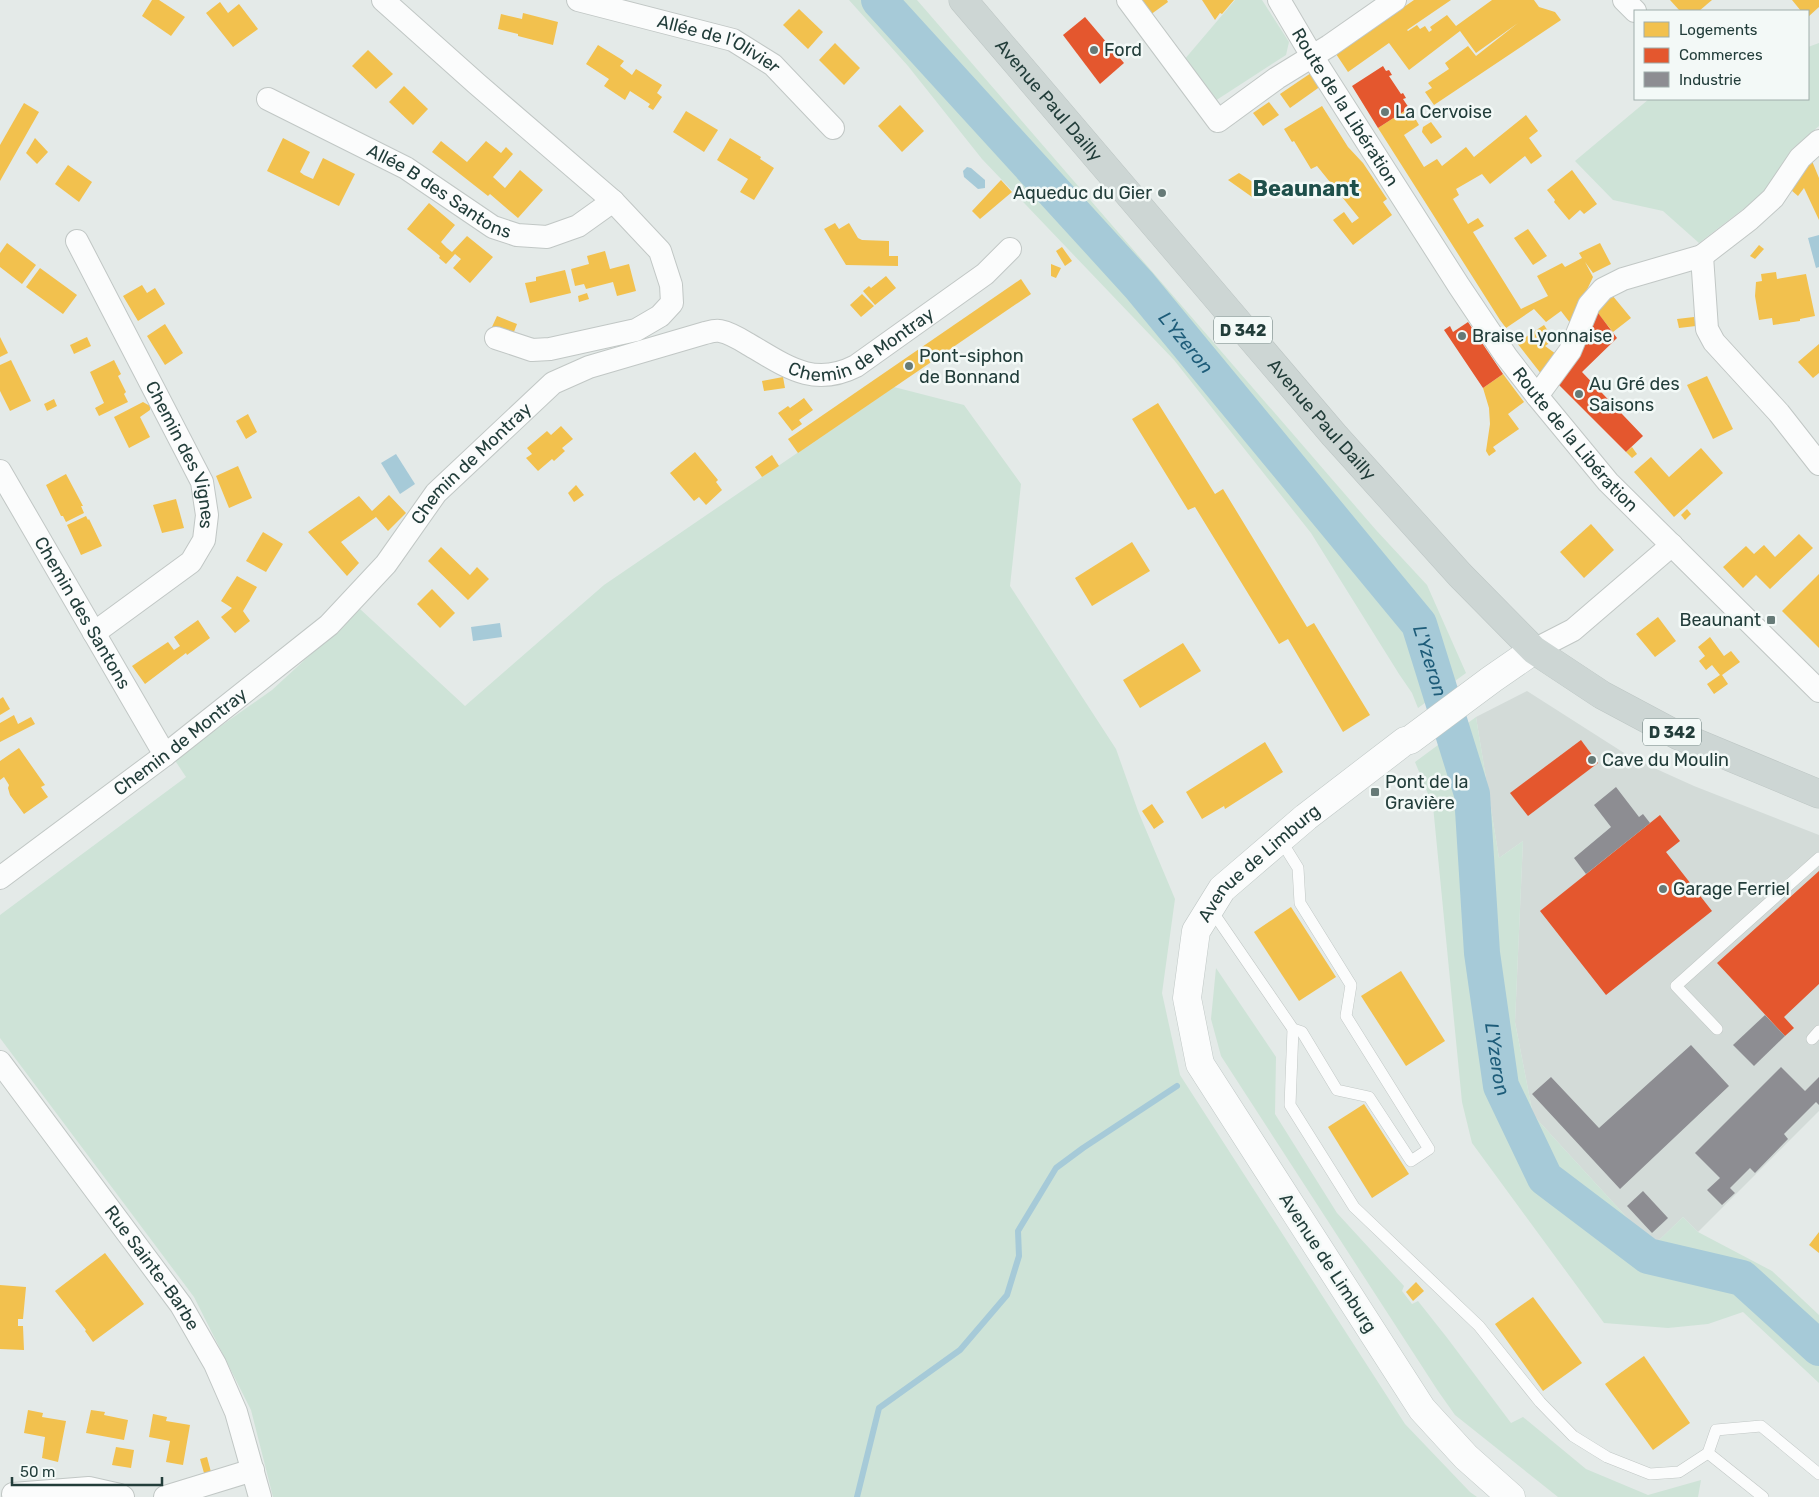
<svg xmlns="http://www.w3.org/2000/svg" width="1819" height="1497" viewBox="0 0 1819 1497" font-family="Rubik,sans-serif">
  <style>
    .built { fill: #d3dbd8 }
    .green { fill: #cee3d7 }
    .water { fill: #a6cad8 }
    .homes { fill: #f2c14e }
    .shops { fill: #e4572e }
    .industry { fill: #8d8d92 }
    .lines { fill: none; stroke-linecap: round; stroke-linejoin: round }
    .stream { stroke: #a6cad8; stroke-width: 6 }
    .river { stroke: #a6cad8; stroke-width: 36 }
    .lane-casing { stroke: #c1c7c5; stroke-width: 12 }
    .street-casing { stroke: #c1c7c5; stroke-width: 24 }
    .secondary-casing { stroke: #c0c8c6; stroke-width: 29 }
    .primary-casing { stroke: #bdc6c4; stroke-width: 29 }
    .lane { stroke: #fbfcfc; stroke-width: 11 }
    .street { stroke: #fbfcfc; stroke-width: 22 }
    .secondary { stroke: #fbfcfc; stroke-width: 28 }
    .primary { stroke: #cdd6d4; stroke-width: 28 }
    .poi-dot { fill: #667a77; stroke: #f3f9f7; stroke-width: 2 }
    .labels { text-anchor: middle; stroke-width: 5; stroke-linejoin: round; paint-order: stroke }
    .shield { fill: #f3f9f7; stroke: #617573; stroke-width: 1 }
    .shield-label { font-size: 16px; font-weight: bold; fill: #223d3a }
    .street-label { font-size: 18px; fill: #223d3a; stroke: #f3f9f7 }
    .poi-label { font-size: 18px; fill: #223d3a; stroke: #f3f9f7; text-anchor: start }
    .water-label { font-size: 19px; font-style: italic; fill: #1d5c79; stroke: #f3f9f7 }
    .district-label { font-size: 22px; font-weight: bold; fill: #1e4f4a; stroke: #f3f9f7 }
  </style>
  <rect width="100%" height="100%" fill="#e4eae8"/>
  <path class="built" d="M1527,691L1632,758L1694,786L1819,835V1111L1698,1232L1683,1217L1653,1246L1533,1115L1515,1022L1523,841L1499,858L1476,717Z"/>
  <g class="green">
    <path d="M849,0H917L1376,530L1427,585L1466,673L1418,708L1412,693L1399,674L1311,533L1174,360L982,159L908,66Z"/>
    <path d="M1235,0H1262L1289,42L1286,55L1215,101L1184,60Z"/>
    <path d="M1819,43V126L1791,150L1764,193L1699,243L1663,211L1613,200L1575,161L1649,99H1808V47Z"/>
    <path d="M894,387L964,405L1021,484L1010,586L1116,749L1138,811L1175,899L1162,993L1180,1075L1405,1424L1470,1492L1477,1497H273L251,1410L194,1297L0,1038V915L186,777L174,759L272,690L360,609L465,706L604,585Z"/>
    <path d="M1476,717L1499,858L1523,841L1515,1022L1533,1115L1653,1246L1683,1217L1698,1232L1772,1271L1819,1315V1383L1743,1312L1708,1324L1668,1328L1604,1323L1472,1143L1462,1102L1433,806L1415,762Z"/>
    <path d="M1216,968L1276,1057L1275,1114L1337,1213L1404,1286L1402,1291L1412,1304L1418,1301L1448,1339L1511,1423L1523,1417L1586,1469L1648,1495L1701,1480L1698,1497H1558L1455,1415L1438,1391L1221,1056L1211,1019Z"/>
  </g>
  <g class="water">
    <path d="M967,167L971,168L985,180V188L978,189L964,177L963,171Z"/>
    <path d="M1819,235V267L1816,268L1808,238Z"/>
    <path d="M396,454L415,484L400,494L381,463Z"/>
    <path d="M500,623L502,637L473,641L471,627Z"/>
  </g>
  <g class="homes">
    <path d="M152,0H159L185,17L171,36L142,16Z"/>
    <path d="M1139,0H1167L1168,2L1150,15Z"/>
    <path d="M1202,0H1234L1222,14L1220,13L1215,20Z"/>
    <path d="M1414,0H1451L1407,30L1408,31L1417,25L1420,29L1425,26L1429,32L1432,30L1430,27L1447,15L1456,26L1492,0H1534L1539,7L1555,12L1561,20L1434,105L1425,92L1432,88L1428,83L1449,69L1445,63L1468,46L1476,56L1518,23L1476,53L1460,31L1409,70L1389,43L1348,72L1336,54Z"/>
    <path d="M1670,0H1712L1699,11H1680Z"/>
    <path d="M1792,0H1819V7L1808,17V11H1801Z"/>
    <path d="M220,2L228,13L239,4L258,29L233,47L206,13Z"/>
    <path d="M799,9L823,32L808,49L783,25Z"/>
    <path d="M523,13L558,22L553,45L518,36V34L498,29L501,14L522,19Z"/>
    <path d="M835,43L860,68L844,85L819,60Z"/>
    <path d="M598,45L624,61L620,66L632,75L636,69L662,85L657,93L662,97L653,110L648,107L650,104L630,91L625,100L604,86L609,79L586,64Z"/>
    <path d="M368,50L393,74L376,89L352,66Z"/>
    <path d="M1311,73L1321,86L1290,108L1280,94Z"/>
    <path d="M404,86L428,109L413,125L389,102Z"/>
    <path d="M1269,102L1279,115L1263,126L1253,113Z"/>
    <path d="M24,103L39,112L0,181V145Z"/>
    <path d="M900,105L924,131L902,152L878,126Z"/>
    <path d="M1322,106L1348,147L1363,163L1387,199L1383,202L1392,215L1353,245L1333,220L1344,212L1352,223L1359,218L1317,166L1311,169L1294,141L1292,142L1284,129Z"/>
    <path d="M1409,108L1419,125L1404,135L1424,167L1437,159L1442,166L1466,147L1474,157L1526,115L1538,131L1529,138L1542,156L1531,164L1525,156L1490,184L1482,174L1456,189L1459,195L1453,199L1468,224L1478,218L1484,226L1473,232L1521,309L1548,296L1537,276L1562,263L1565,267L1582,258L1579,253L1600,243L1611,264L1593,273L1585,262L1593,277L1571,324L1561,311L1546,322L1534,309L1506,328L1500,320L1378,128Z"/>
    <path d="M686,111L718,130L704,152L673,132Z"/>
    <path d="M1431,122L1442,137L1431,144L1422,132L1423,127Z"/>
    <path d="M35,138L48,152L37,164L26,153Z"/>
    <path d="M283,138L310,152L300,172L304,175L313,179L323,158L355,174L339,206L267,171Z"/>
    <path d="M730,138L761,157L760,159L774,168L754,200L740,192L748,179L717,160Z"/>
    <path d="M441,141L467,162L486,141L501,153L506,147L513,154L493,177L505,188L520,170L543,190L518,218L490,194L488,196L432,152Z"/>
    <path d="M1812,161L1819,178V220L1804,188L1798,196L1791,190Z"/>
    <path d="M68,165L92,182L79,202L55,184Z"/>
    <path d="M1572,170L1597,204L1584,214L1580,210L1569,220L1554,202L1555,200L1547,190Z"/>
    <path d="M1239,173L1259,186L1252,197L1228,180Z"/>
    <path d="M1001,180L1012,192L980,219L972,211Z"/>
    <path d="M429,203L455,225L441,242L447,248L452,252L467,236L493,257L470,283L453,268L461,259L455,254L446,264L439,258L440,256L407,229Z"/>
    <path d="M835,223L839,229L849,223L858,238L862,240L889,241V256H898V266L846,265L824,229Z"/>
    <path d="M1528,229L1547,256L1533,265L1514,238Z"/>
    <path d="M7,243L36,265L22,284L0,267V253Z"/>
    <path d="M1759,245L1764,249L1755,259L1750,256Z"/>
    <path d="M1062,247L1072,261L1065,266L1056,251Z"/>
    <path d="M605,251L610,269L629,264L636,291L617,296L613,282L586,289L584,284L575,286L571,269L589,264L587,256Z"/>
    <path d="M1051,264L1061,268L1056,278L1051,276Z"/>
    <path d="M40,268L77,295L63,314L26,287Z"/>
    <path d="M565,270L571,293L530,303L525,283L536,281V277Z"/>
    <path d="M1776,272L1777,279L1806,274L1815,316L1800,319V321L1773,325L1772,318L1759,320L1755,296L1756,282L1762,281L1761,274Z"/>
    <path d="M886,276L896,288L875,305L863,291L869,286L871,288Z"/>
    <path d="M1021,279L1031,294L798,453L788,439Z"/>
    <path d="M142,285L147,293L155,288L165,304L138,321L123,296Z"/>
    <path d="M587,293L589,299L579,302L578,296Z"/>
    <path d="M862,294L874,306L861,317L850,305Z"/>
    <path d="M1612,295L1631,318L1613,332L1595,310Z"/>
    <path d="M497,316L517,324L512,337L491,329Z"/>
    <path d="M1694,317L1696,326L1679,328L1677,319Z"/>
    <path d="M165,324L183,353L165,365L147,336Z"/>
    <path d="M1544,325L1554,340L1545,346L1556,354L1542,375L1517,343Z"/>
    <path d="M0,337L8,353L0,357Z"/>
    <path d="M87,337L91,346L74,354L70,345Z"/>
    <path d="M1819,344V373L1813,378L1798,362Z"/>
    <path d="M11,360L31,401L10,411L0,391V365Z"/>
    <path d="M114,360L121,374L118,376L126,392L124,394L128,402L99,416L95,408L104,403L90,372Z"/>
    <path d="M1503,374L1524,402L1508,414L1519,429L1493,447L1496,451L1489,456L1486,451L1490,424L1489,408L1483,388Z"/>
    <path d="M1707,376L1733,429L1713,439L1687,385Z"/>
    <path d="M783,377L785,388L764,391L762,381Z"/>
    <path d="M804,398L813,410L799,420L802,424L792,431L778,413L788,406L790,408Z"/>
    <path d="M54,399L57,406L47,411L44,404Z"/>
    <path d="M143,402L150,406V410L140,417L150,437L129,448L114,417Z"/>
    <path d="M1158,403L1215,494L1223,489L1307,627L1314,623L1370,715L1343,732L1288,639L1279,644L1195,507L1188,510L1132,419Z"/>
    <path d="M248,414L257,432L246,439L236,421Z"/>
    <path d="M561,426L573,439L562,448L565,451L554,461L552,459L538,471L526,458L532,454L527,448L547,431L551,435Z"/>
    <path d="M1632,447L1637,454L1632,458L1626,452Z"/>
    <path d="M1701,448L1723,473L1674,517L1634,472L1651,457L1669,477Z"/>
    <path d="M695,452L718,480L716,482L722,490L706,505L699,497L694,501L670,473Z"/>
    <path d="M772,455L779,466L762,477L755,467Z"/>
    <path d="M238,466L252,498L229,508L216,476Z"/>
    <path d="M66,474L83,506H81L84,513L66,522L63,516H61L46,485Z"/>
    <path d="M576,485L584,495L574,502L568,493Z"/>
    <path d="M389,495L406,513L388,531L376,517L341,542L359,563L347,576L308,532L359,496L372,511Z"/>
    <path d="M176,499L184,528L162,533L153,505Z"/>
    <path d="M1687,509L1691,514L1685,520L1681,515Z"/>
    <path d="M86,516L88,520L89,519L102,546L81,555L67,525Z"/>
    <path d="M1591,524L1614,550L1584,578L1560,552Z"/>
    <path d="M263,532L283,544L266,572L246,561Z"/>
    <path d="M1799,534L1813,548L1770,589L1756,575L1743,588L1723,567L1746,546L1754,554L1764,545L1775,557Z"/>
    <path d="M1132,542L1150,571L1092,606L1075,578Z"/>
    <path d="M441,547L470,575L477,567L489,579L468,600L428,561Z"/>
    <path d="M1819,574V648L1782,611Z"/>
    <path d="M237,576L257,587L243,611L250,621L235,633L221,617L232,608L221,601Z"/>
    <path d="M432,589L455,613L440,628L417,604Z"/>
    <path d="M1658,617L1676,641L1655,657L1636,634Z"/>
    <path d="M198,620L210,638L187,655L186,653L145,684L132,666L168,642L174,650L180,646L174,637Z"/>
    <path d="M1710,637L1724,656L1731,651L1740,662L1722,675L1728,684L1714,694L1707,684L1720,675L1712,665L1706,670L1699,661L1705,656L1698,647Z"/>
    <path d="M1183,643L1201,671L1140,708L1123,680Z"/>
    <path d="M3,697L10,709L0,715V699Z"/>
    <path d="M14,715L18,724L31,717L35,724L0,742V723Z"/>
    <path d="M1265,742L1283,772L1225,809L1224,806L1202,819L1186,792Z"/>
    <path d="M19,748L45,785L41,787L48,797L24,814L10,795L8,788L9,785L4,777L0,780V761Z"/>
    <path d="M1152,804L1164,822L1154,829L1142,811Z"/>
    <path d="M1291,907L1336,977L1299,1001L1254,932Z"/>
    <path d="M1401,971L1445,1041L1406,1066L1361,996Z"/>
    <path d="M1364,1104L1409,1174L1372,1198L1328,1127Z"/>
    <path d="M1819,1232V1253L1809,1245Z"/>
    <path d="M105,1253L144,1304L93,1342L85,1331L86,1330L55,1291Z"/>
    <path d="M1416,1282L1424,1291L1413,1301L1406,1292Z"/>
    <path d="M0,1285L26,1287L23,1319H18V1326H23L24,1350L0,1349Z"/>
    <path d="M1533,1297L1582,1363L1543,1391L1495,1324Z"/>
    <path d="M1644,1356L1690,1423L1653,1450L1605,1384Z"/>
    <path d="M28,1410L43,1413L42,1417L66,1421L58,1462L42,1458L45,1437L24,1433Z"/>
    <path d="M91,1410L105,1412L104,1415L128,1420L124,1440L86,1433Z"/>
    <path d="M153,1414L167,1417L166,1421L190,1425L183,1465L166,1462L170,1441L149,1437Z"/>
    <path d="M116,1447L134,1450L131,1468L112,1465Z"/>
    <path d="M207,1457L211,1472L204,1473L200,1459Z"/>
  </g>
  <g class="shops">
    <path d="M1085,17L1124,63L1100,84L1063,35Z"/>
    <path d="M1383,66L1386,71L1389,70L1392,75L1389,76L1401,94L1403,93L1406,98L1403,99L1409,108L1378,128L1352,86Z"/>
    <path d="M1595,309L1617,338L1582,372L1643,436L1626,452L1557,383Z"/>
    <path d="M1468,322L1503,374L1483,388L1444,330L1450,326L1453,332Z"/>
    <path d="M1581,740L1598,763L1528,816L1510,793Z"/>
    <path d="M1660,815L1680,841L1666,852L1712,911L1606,995L1540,911Z"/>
    <path d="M1819,871V984L1784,1017L1794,1028L1785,1036L1717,963Z"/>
  </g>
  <g class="industry">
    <path d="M1616,787L1639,817L1643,814L1650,823L1586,874L1574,858L1611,827L1594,805Z"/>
    <path d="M1765,1015L1785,1036L1754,1066L1733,1045Z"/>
    <path d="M1691,1045L1729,1086L1620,1189L1532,1094L1551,1077L1599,1128Z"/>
    <path d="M1781,1067L1805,1091L1819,1077V1105L1816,1102L1784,1134L1788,1139L1755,1173L1750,1168L1730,1188L1735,1193L1722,1205L1707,1190L1720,1178L1695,1153Z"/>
    <path d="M1643,1191L1668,1218L1652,1233L1627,1206Z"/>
  </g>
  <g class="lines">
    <path class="stream" d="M857,1497L879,1408L960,1350L1007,1295L1019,1256L1018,1231L1056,1168L1083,1148L1177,1086"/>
    <path class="river" id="s1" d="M879,0L1139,285L1419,624L1472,794L1482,953L1501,1086L1545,1178L1648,1256L1742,1278L1819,1348"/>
    <defs>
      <g id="lane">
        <path d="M1210,908L1293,1029L1302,1032L1337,1090L1369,1097L1411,1161L1429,1149L1346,1016L1351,985L1300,903L1298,868L1280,839"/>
        <path d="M1293,1029L1290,1105L1354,1207L1479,1326L1540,1402L1573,1436L1607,1457L1650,1474L1679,1472L1708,1453L1716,1430L1761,1426L1819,1474"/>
        <path d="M1717,1029L1676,986L1819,858"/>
        <path d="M1812,1039L1819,1031"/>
        <path d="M1708,1453L1763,1497"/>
      </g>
      <g id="street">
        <path d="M383,0L477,84L613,201L660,251L671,285L672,303L660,316L636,330L550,349L532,350L496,338"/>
        <path id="s2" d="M578,0L733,40L773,65L833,128"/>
        <path d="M1128,0L1218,121L1277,78L1329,46L1395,0"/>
        <path id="s3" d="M1279,0L1312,56L1459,286L1506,356L1537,396L1608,482L1819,691"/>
        <path d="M1624,0L1635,11"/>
        <path id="s4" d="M268,99L406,168L493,227L517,235L547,237L578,226L613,201"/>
        <path id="s5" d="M77,241L202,482L207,515L204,540L191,562L94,633"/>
        <path d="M1702,256L1707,329L1714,342L1779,413L1819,464"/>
        <path d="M1537,396L1570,351L1589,305L1603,289L1623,279L1702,256L1750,219L1773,198L1800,158L1819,141"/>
        <path id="s6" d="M0,471L165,755"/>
        <path d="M1534,650L1573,630L1672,545"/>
        <path id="s7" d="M0,878L165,755L329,625L386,564L436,493L553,383L589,367L705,333C709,332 715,330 720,331C730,333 740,339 748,344C786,366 813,388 856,366L985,274L1010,249"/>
        <path id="s8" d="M0,1062L181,1305L215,1364L236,1412L260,1497"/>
        <path d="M13,1494L89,1488L120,1495L123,1497"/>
        <path d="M165,1497L253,1470"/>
      </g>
      <g id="secondary">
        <path id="s9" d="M1511,1497L1466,1457L1422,1409L1200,1064L1187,998L1196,931L1222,889L1306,817L1405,741L1410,740L1492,679L1534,650"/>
      </g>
      <g id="primary">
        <path id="s10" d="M963,0L1334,435L1460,575L1534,650L1602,695L1677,735L1819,794"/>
      </g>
    </defs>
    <use href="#lane" class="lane-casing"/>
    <use href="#street" class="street-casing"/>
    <use href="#secondary" class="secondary-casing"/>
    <use href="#primary" class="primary-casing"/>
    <use href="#lane" class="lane"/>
    <use href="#street" class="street"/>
    <use href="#secondary" class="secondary"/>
    <use href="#primary" class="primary"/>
  </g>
  <g class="poi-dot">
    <circle cx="1094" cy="50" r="5"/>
    <circle cx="1385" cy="112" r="5"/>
    <circle cx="1162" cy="193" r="5"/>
    <circle cx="1462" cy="336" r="5"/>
    <circle cx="909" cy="366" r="5"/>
    <circle cx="1579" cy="394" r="5"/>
    <rect x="1766" y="615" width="10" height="10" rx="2.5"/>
    <circle cx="1592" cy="760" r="5"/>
    <rect x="1370" y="787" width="10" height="10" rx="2.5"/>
    <circle cx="1663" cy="889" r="5"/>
  </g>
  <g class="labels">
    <g class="shield">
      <rect x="1214" y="316.5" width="58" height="27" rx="4"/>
      <rect x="1643" y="718.5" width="58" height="27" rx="4"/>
    </g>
    <g class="shield-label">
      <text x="1243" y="336">D 342</text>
      <text x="1672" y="738">D 342</text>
    </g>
    <g class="street-label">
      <text dy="6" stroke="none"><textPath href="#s2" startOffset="148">Allée de l’Olivier</textPath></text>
      <text dy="6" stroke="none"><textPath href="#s10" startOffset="132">Avenue Paul Dailly</textPath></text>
      <text dy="6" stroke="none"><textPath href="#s3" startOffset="126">Route de la Libération</textPath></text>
      <text dy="6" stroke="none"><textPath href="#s4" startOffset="195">Allée B des Santons</textPath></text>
      <text dy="6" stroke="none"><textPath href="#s7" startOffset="1081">Chemin de Montray</textPath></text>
      <text dy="6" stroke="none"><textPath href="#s10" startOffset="552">Avenue Paul Dailly</textPath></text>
      <text dy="6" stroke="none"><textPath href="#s3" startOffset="531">Route de la Libération</textPath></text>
      <text dy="6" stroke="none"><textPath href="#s5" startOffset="239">Chemin des Vignes</textPath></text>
      <text dy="6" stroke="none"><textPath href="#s7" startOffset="631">Chemin de Montray</textPath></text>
      <text dy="6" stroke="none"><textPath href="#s6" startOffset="164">Chemin des Santons</textPath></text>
      <text dy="6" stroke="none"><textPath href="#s7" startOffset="226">Chemin de Montray</textPath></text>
      <text dy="6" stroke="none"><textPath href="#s9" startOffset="764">Avenue de Limburg</textPath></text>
      <text transform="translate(1328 1263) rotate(57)" y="6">Avenue de Limburg</text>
      <text dy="6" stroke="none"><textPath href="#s8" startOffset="256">Rue Sainte-Barbe</textPath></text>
    </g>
    <g class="poi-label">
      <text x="1104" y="56">Ford</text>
      <text x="1395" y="118">La Cervoise</text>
      <text x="1152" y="199" text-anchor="end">Aqueduc du Gier</text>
      <text x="1472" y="342">Braise Lyonnaise</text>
      <text x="919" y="362">Pont-siphon<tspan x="919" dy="21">de Bonnand</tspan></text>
      <text x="1589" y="390">Au Gré des<tspan x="1589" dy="21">Saisons</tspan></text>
      <text x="1761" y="626" text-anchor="end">Beaunant</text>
      <text x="1602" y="766">Cave du Moulin</text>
      <text x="1385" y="788">Pont de la<tspan x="1385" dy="21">Gravière</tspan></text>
      <text x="1673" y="895">Garage Ferriel</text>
    </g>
    <g class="water-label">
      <text dy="7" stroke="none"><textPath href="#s1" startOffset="460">L'Yzeron</textPath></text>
      <text dy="7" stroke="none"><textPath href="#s1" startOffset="864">L'Yzeron</textPath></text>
      <text dy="7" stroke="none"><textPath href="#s1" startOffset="1270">L'Yzeron</textPath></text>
    </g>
    <g class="district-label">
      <text x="1306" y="196">Beaunant</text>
    </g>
  </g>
  <rect x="1634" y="10" width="175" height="90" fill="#f3f9f7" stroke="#9faeab"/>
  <rect x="1644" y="22" width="25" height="15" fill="#f2c14e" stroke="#9faeab"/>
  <text x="1679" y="35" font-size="15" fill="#223d3a">Logements</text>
  <rect x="1644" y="48" width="25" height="15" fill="#e4572e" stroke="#9faeab"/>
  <text x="1679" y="60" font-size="15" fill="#223d3a">Commerces</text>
  <rect x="1644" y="72" width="25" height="15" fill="#8d8d92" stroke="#9faeab"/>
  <text x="1679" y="85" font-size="15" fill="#223d3a">Industrie</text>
  <path d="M12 1477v8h150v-8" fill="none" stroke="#223d3a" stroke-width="2.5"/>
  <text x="20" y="1477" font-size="15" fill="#223d3a" stroke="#f3f9f7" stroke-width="4" paint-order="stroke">50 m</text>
</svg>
